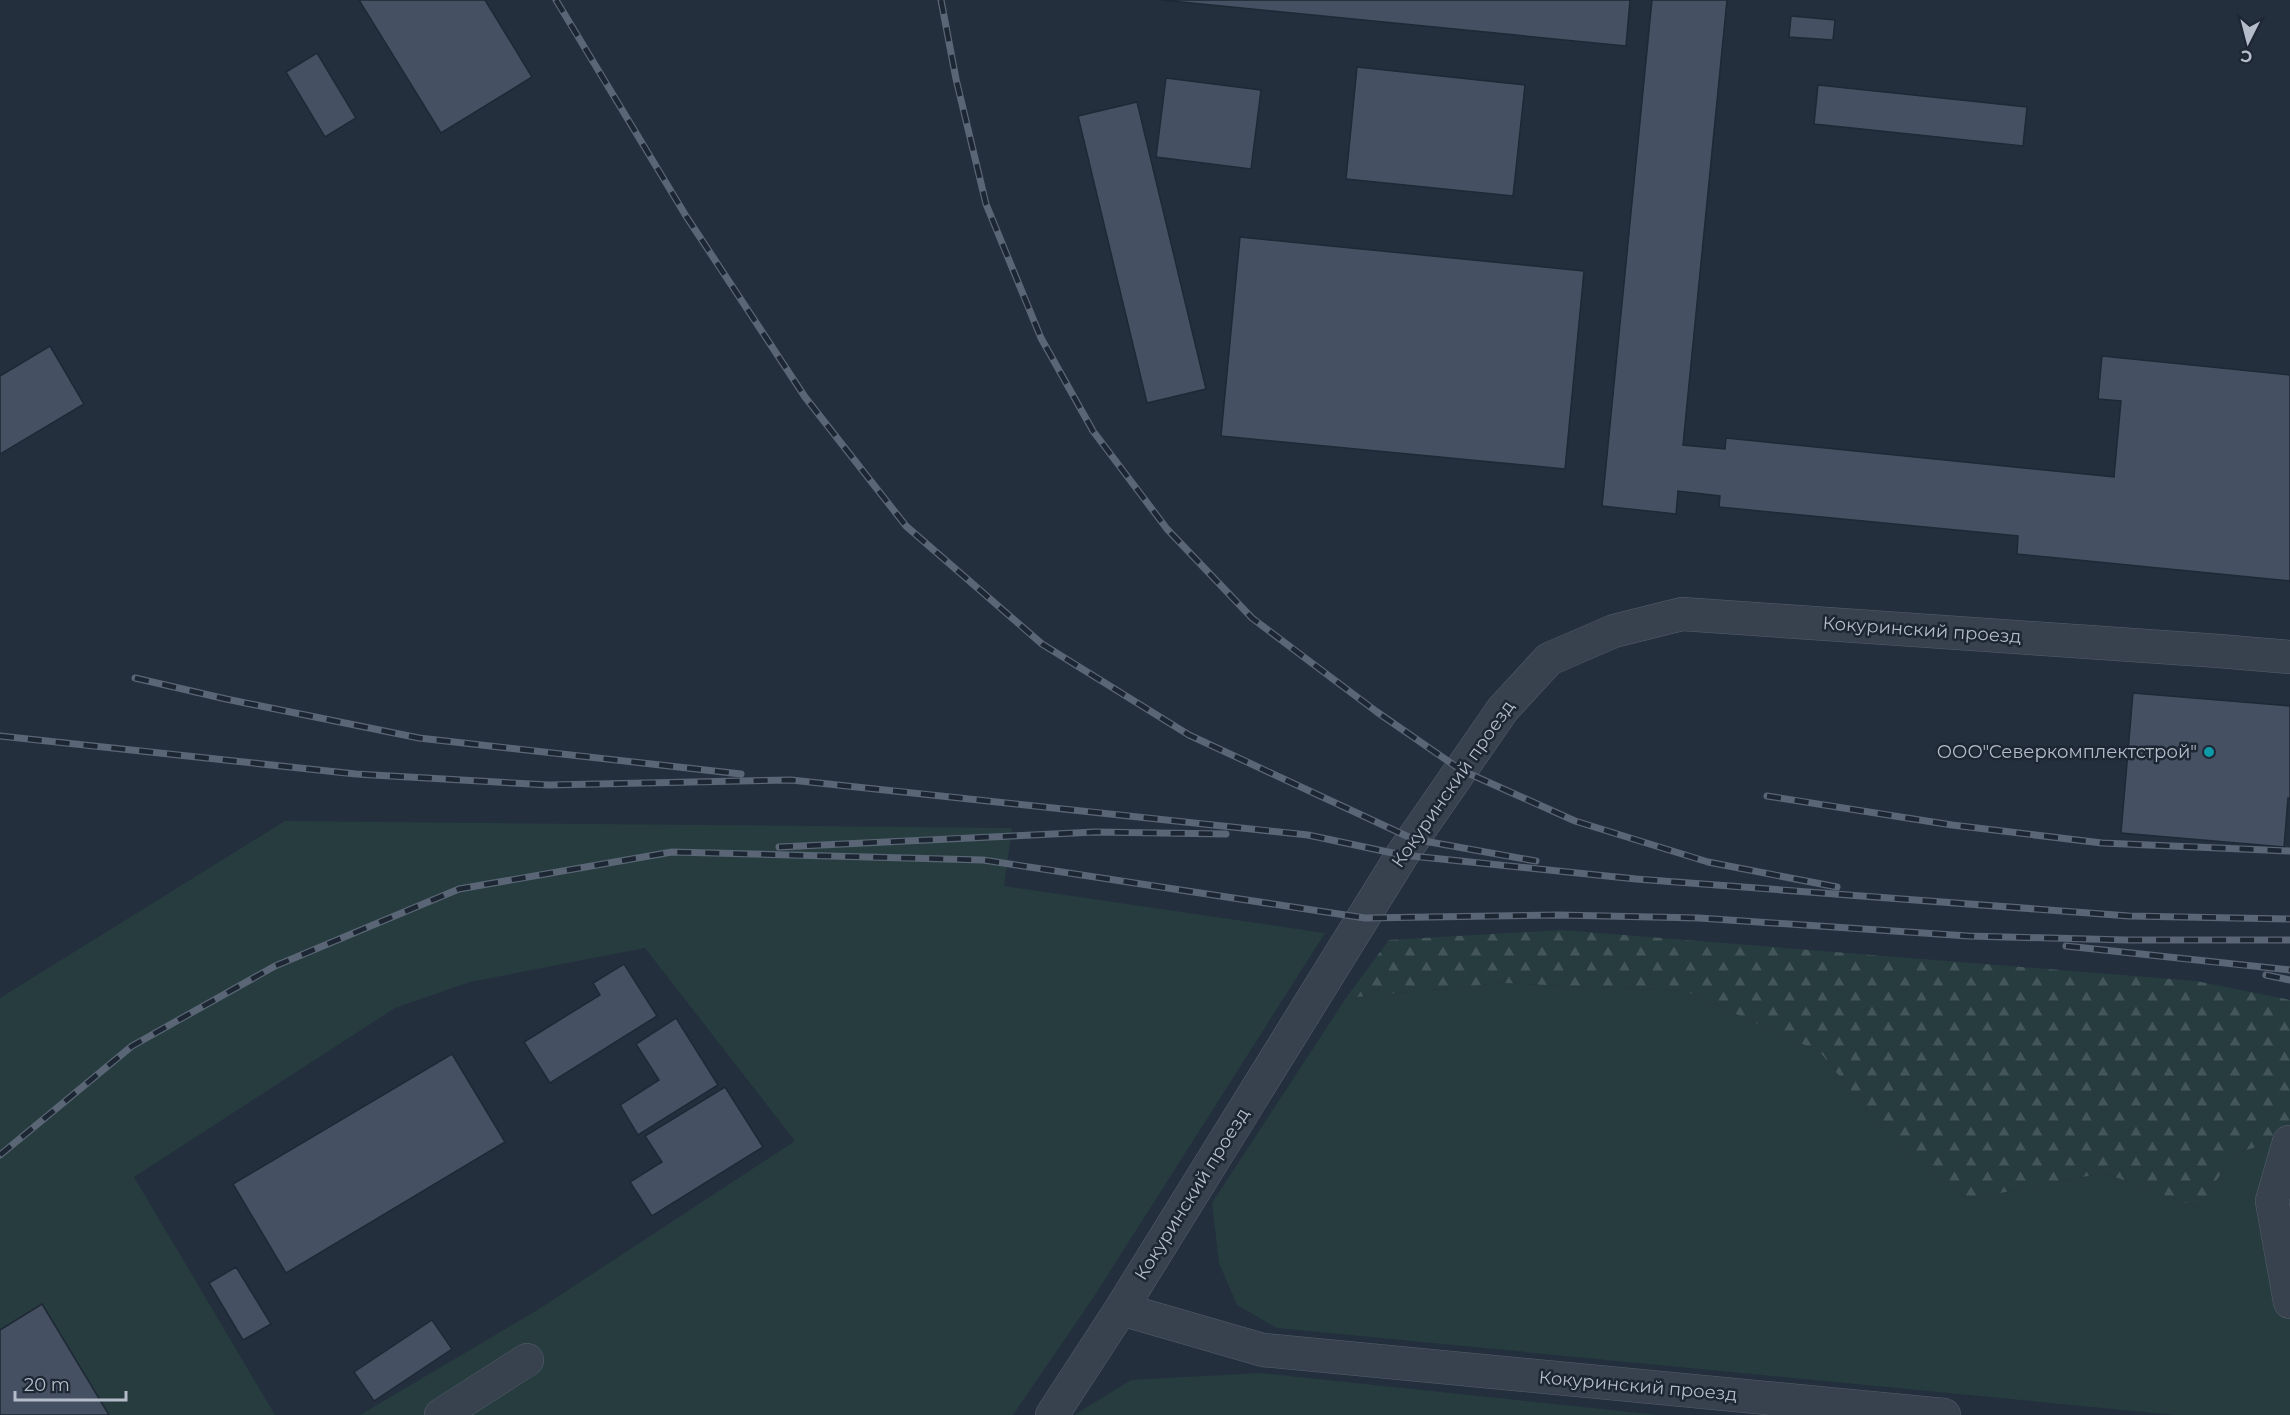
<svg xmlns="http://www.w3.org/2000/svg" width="2290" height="1415" viewBox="0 0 2290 1415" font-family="Montserrat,sans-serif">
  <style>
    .grass { fill: #263c3f }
    .forest { fill: url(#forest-firs) }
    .building { fill: #455162; stroke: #1f2835; stroke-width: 1.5 }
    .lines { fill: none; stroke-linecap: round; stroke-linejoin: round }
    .minor-casing { stroke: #565f6c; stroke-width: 34 }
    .minor { stroke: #38414e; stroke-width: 33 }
    .rail-casing { stroke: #5a6575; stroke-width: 7 }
    .rail { stroke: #1d2633; stroke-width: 4.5; stroke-dasharray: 14; stroke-linecap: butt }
    .culture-dot { fill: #0f9aa8; stroke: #1d2633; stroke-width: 2 }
    .labels { text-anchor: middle; stroke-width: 5; stroke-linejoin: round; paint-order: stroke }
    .street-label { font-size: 18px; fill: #b4bcc9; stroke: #1d2633 }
    .poi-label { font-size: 18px; fill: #b4bcc9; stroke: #1d2633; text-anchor: end }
  </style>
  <defs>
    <pattern id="forest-firs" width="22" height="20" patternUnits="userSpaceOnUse" patternTransform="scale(1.5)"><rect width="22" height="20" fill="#263c3f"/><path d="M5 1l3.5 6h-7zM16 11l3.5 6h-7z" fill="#435659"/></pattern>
  </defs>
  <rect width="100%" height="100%" fill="#242f3e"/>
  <g class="grass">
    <path d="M285,821L1012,828L1004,886L1325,933L1093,1298L1013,1415H360L539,1309L795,1141L645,948L470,982L395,1008L134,1177L275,1415H0V998Z"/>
    <path d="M1503,983L1685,991L1820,1052L1895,1146L1969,1199L2104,1173L2199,1208L2233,1155L2290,1135V1415H2175L1277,1328L1237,1305L1219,1263L1212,1203L1346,998Z"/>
    <path d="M1261,1373L1658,1415H1074L1131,1380Z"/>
  </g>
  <path class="forest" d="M1561,930L2196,981L2290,1000V1135L2233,1155L2199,1208L2104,1173L1969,1199L1895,1146L1820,1052L1685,991L1503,983L1346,998L1389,940Z"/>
  <g class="building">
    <path d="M359,0H485L532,77L441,133Z"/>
    <path d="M1161,0H1630L1626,46Z"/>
    <path d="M1652,0H1727L1683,445L1725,449L1726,438L2114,477L2121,401L2098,399L2102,356L2290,375V581L2017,554L2018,536L1719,507L1720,496L1678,491L1676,514L1602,506Z"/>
    <path d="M1791,16L1835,20L1833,40L1789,37Z"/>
    <path d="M317,53L356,118L325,137L286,72Z"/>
    <path d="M1357,67L1525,85L1513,196L1346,179Z"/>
    <path d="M1166,78L1261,90L1251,169L1156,157Z"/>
    <path d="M1818,85L2027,107L2023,146L1814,124Z"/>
    <path d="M1137,102L1206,389L1147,403L1078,116Z"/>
    <path d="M1240,237L1584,271L1565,469L1221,436Z"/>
    <path d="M50,346L84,404L0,454V376Z"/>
    <path d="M2133,693L2290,706V798H2288L2284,847L2121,833Z"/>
    <path d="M624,964L657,1016L550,1083L524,1042L600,995L593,983Z"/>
    <path d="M676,1018L718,1085L638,1135L620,1105L659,1080L636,1044Z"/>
    <path d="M452,1054L505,1142L286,1273L233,1184Z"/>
    <path d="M725,1087L763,1147L652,1216L630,1182L662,1162L645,1136Z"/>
    <path d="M236,1267L271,1324L243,1340L209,1283Z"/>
    <path d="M42,1304L109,1415H0V1330Z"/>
    <path d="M432,1320L452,1349L374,1401L354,1372Z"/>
  </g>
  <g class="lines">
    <defs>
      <g id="minor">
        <path d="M2289,1142L2272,1201L2290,1302"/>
        <path d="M1121,1309L1263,1350L1944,1415"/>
        <path d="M441,1415L527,1360"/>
        <path d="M1052,1415L1121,1309L1402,855L1503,709L1549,659L1614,631L1682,614L2219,651L2290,657"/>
      </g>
    </defs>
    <use href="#minor" class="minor-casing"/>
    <use href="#minor" class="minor"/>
    <defs>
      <g id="rail">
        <path d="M556,0L686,216L805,397L906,526L1042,644L1189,735L1413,839L1536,861"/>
        <path d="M941,0L956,79L986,204L1041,338L1093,431L1167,529L1252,618L1377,712L1461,770L1575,821L1708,862L1837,887"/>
        <path d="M135,678L226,699L419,738L741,774"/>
        <path d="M0,736L356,774L549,785L791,780L1308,835L1402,855L1636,879L2129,916L2290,919"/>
        <path d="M1767,796L1952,825L2102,843L2290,851"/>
        <path d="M779,847L1095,832L1226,834"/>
        <path d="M2066,946L2290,970"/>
        <path d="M2266,975L2290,980"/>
        <path d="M0,1155L132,1046L275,966L459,889L672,852L983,860L1365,918L1558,915L1699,918L1968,936L2126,940H2290"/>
      </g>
    </defs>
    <use href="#rail" class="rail-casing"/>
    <use href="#rail" class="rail"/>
  </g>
  <circle class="culture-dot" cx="2209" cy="752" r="6"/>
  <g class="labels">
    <g class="street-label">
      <text transform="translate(1922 630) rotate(4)" y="6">Кокуринский проезд</text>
      <text transform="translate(1453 784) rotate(-55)" y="6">Кокуринский проезд</text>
      <text transform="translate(1192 1194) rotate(-58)" y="6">Кокуринский проезд</text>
      <text transform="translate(1638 1386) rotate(5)" y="6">Кокуринский проезд</text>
    </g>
    <g class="poi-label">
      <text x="2197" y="758">ООО"Северкомплектстрой"</text>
    </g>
  </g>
  <g transform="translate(2248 42) rotate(186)" stroke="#1d2633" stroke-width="4.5" paint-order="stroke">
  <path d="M0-4.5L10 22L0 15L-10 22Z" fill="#b4bcc9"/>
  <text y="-9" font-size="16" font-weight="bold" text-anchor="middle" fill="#b4bcc9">С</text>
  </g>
  <path d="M15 1391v9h111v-9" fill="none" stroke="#b4bcc9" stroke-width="3"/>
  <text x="24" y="1391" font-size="18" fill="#b4bcc9" stroke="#1d2633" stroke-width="4.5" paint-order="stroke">20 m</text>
</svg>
